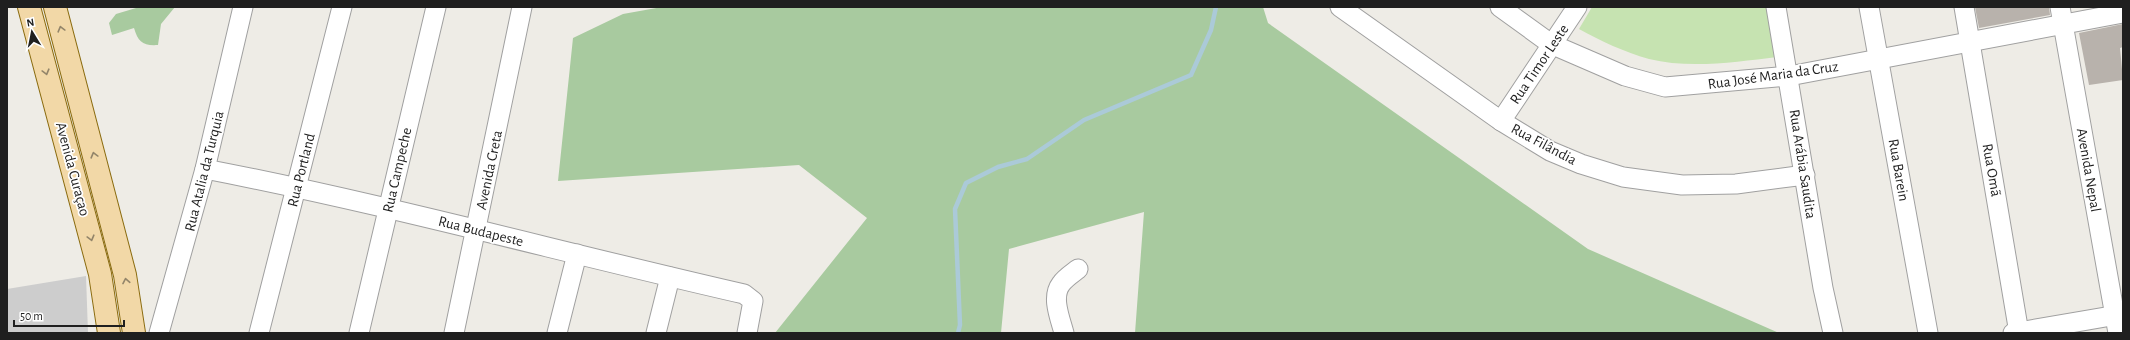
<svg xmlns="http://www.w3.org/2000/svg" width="2130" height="340" viewBox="0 0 2130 340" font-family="'Alegreya Sans',sans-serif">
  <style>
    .religious { fill: #cdcdcd }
    .grass { fill: #c6e3b1 }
    .forest { fill: #a8ca9f }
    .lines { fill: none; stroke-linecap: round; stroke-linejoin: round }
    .stream { stroke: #abcad8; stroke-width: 4.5 }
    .building { fill: #b8b2ac }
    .minor-casing { stroke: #a0a0a0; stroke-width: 21 }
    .major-casing { stroke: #8a6b0f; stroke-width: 24 }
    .minor { stroke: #fff; stroke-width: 19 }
    .major { stroke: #f2d8a7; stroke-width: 22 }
    .oneway { stroke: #93856a }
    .labels { text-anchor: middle; stroke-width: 3.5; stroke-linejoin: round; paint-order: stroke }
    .street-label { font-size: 15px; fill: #1f1f1f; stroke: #fff }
  </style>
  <rect width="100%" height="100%" fill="#eeece6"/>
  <path class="religious" d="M86,276L88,333H7V289Z"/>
  <path class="grass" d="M1592,7H1768L1777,57C1737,62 1689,69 1649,59C1624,52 1601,41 1579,29Z"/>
  <g class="forest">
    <path d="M135,7H175L161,24L158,45C143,46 138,42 134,28L112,35L109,23L116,14L136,8Z"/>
    <path d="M662,7H1263L1268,23L1588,249L1779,333H1135L1144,212L1009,249L1001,333H775L867,218L799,165L558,181L573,38L623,14Z"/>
  </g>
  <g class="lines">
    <path class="stream" d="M958,333L960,325L955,209L966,183L998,167L1027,159L1084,120L1191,75L1211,30L1216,7"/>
  </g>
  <g class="building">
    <path d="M1975,7H2049L2050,15L1979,28Z"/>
    <path d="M2123,24V47L2120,48L2123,80L2089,85L2079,33Z"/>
  </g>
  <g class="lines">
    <defs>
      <g id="minor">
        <path d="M1340,7L1501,121L1550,151L1581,164L1623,177L1682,185L1736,184L1805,175"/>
        <path d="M1500,7L1551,44L1625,76L1665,87L1789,76L2123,13"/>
        <path d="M1776,7L1823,288L1833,333"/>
        <path d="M1869,7L1928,333"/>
        <path d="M1964,7L2019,333"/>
        <path d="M2060,7L2118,333"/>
        <path d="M1501,121L1577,7"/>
        <path d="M205,169C386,204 564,253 744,294L753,301L747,333"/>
        <path d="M159,333L205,169L243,7"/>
        <path d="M259,333L342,7"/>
        <path d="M359,333L436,7"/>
        <path d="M454,333L522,7"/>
        <path d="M557,333L577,254"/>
        <path d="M656,333L670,277"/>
        <path d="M1064,333C1060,318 1051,297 1061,284C1065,278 1073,273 1078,269"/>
        <path d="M2013,333L2123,314"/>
      </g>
      <g id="major">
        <path d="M29,7L100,274L109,333"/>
        <path d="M55,7L125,275L134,333"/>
      </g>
    </defs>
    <use href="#minor" class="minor-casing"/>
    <use href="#major" class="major-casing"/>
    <use href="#minor" class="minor"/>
    <use href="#major" class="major"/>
  </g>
  <defs><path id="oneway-chevron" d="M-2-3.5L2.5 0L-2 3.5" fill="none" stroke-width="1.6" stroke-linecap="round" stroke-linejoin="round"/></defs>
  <g class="oneway">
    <use href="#oneway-chevron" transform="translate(61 29) rotate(-105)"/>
    <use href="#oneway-chevron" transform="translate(46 72) rotate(75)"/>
    <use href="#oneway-chevron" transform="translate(94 155) rotate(-105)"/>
    <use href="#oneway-chevron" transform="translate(91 238) rotate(75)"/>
    <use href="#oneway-chevron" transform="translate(126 281) rotate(-101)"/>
  </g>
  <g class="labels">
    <g class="street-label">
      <text transform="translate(1539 64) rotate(-56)" y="5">Rua Timor Leste</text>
      <text transform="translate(1773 75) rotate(-8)" y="5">Rua José Maria da Cruz</text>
      <text transform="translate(1544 144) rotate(28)" y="5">Rua Filândia</text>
      <text transform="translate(1803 164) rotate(81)" y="5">Rua Arábia Saudita</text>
      <text transform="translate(73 169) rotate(75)" y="5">Avenida Curaçao</text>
      <text transform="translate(301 170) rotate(-76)" y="5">Rua Portland</text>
      <text transform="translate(397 170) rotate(-77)" y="5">Rua Campeche</text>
      <text transform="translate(489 170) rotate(-78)" y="5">Avenida Creta</text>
      <text transform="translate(1899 170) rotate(80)" y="5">Rua Barein</text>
      <text transform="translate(1992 170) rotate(80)" y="5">Rua Omã</text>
      <text transform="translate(2089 170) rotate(80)" y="5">Avenida Nepal</text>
      <text transform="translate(204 171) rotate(-76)" y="5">Rua Atalia da Turquia</text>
      <text transform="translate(481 231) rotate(14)" y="5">Rua Budapeste</text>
    </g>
  </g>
  <rect width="2130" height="340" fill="none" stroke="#1f1f1f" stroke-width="16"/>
  <g transform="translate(32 32) rotate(350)" stroke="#ffffff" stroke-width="3" paint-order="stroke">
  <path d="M0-3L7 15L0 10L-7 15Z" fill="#1f1f1f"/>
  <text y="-6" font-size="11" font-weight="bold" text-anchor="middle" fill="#1f1f1f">N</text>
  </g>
  <path d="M14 320v6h110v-6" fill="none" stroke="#1f1f1f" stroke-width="2"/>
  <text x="20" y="320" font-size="12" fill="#1f1f1f" stroke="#ffffff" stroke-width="3" paint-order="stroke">50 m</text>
</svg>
